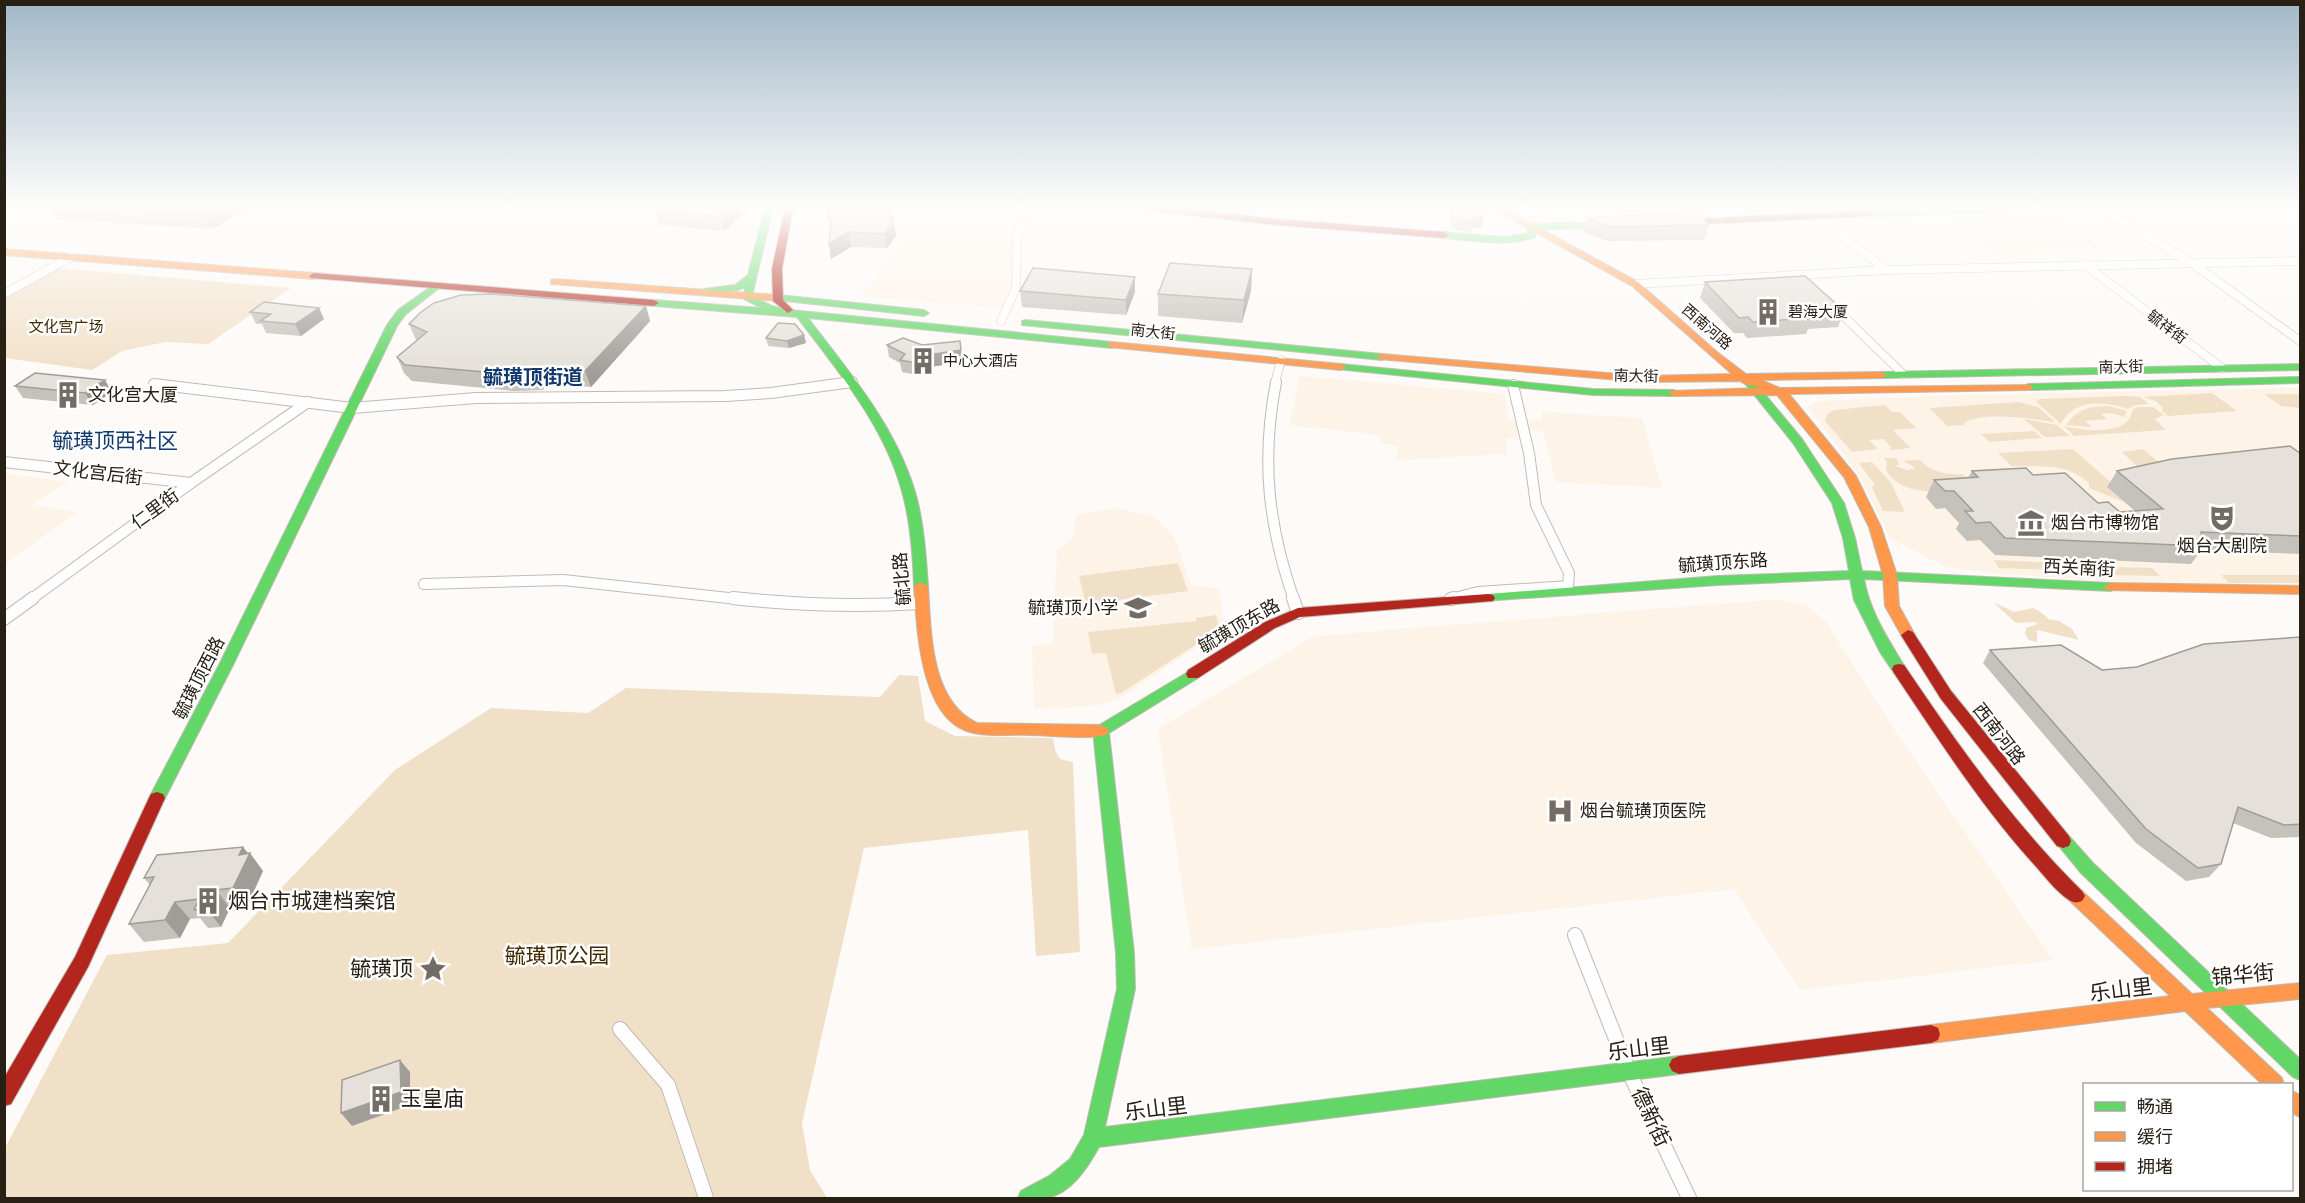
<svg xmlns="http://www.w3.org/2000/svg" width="2305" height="1203" viewBox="0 0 2305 1203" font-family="'DM Sans','Noto Sans SC',sans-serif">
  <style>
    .built { fill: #fdf3e6 }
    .green { fill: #f1e0c8 }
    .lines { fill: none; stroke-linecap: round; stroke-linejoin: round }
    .street-far3-casing { stroke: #c0bbb4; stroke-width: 9 }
    .street-far2-casing { stroke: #c0bbb4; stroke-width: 12 }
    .street-far1-casing { stroke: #c0bbb4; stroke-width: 14 }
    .street-casing { stroke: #c0bbb4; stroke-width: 16 }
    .fast-casing { stroke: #c0bbb4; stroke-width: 2 }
    .slow-casing { stroke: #c0bbb4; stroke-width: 2 }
    .jam-casing { stroke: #c0bbb4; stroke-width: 2 }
    .street-far3 { stroke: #fffefe; stroke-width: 8 }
    .street-far2 { stroke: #fffefe; stroke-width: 10 }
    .street-far1 { stroke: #fffefe; stroke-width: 12 }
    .street { stroke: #fffefe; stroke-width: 14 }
    .fast { fill: #63d668; fill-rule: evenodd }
    .slow { fill: #ff974d; fill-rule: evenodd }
    .jam { fill: #b3261e; fill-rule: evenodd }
    .wall { fill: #c5c1bb }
    .shaded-wall { fill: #a09d98 }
    .building { fill: #e5e0d9; stroke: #a09d98; stroke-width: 1.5 }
    .labels { text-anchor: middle; stroke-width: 5; stroke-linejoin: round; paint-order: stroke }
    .far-poi-label { font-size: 15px; fill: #282015; stroke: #fff; text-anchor: start }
    .far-park-label { font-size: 15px; fill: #412900; stroke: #fff }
    .far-street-label { font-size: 15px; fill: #282015; stroke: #fff }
    .poi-label { font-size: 18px; fill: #282015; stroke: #fff; text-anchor: start }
    .street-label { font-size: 18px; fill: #282015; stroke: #fff }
    .far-district-label { font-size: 20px; font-weight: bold; fill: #12396d; stroke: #fff }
    .quarter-label { font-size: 21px; fill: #12396d; stroke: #fff }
    .near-poi-label { font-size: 21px; fill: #282015; stroke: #fff; text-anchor: start }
    .near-park-label { font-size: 21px; fill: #412900; stroke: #fff }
    .near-street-label { font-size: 21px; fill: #282015; stroke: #fff }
  </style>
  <rect width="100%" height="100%" fill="#fdfaf7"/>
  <g class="built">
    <path d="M2001,214L2010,221L2060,219L2107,252L2001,256L1951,216Z"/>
    <path d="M949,229L1012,234V285L1002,308L862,297L904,238L942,240Z"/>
    <path d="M1300,376L1505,394L1509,419L1542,421V412L1642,418L1662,488L1556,482L1543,431L1517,429L1518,437L1506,439L1507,454L1396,460L1398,446L1381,444L1380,435L1290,425Z"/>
    <path d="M2300,388V587L2169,584L1999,574L1946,567L1890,538L1859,475L1807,407L1820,401L1957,395Z"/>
    <path d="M5,474L66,482L33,505L77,512L5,564Z"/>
    <path d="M1117,508L1154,517L1174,537L1191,585L1219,588L1225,628L1120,698L1101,705L1034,709L1032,646L1053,643L1057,550L1074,538L1076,515Z"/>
    <path d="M1778,599L1809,606L1826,622L1896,732L2053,960L1800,990L1734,889L1192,949L1158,729L1314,636Z"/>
  </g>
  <g class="green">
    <path d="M55,268L291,288L208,344L165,342L122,351L92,370L5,358V296Z"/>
    <path d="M2212,393L2237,411L2168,416L2162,411L2163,408L2156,401L2143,397Z"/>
    <path d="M2264,394H2300V408L2281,406Z"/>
    <path d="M2126,396L2140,397L2149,404L2135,405L2128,409C2105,401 2073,399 2061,424L2036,402L2040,399Z"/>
    <path d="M2019,402L2038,407L2055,422C2034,419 1982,411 1964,423V425L1947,426L1929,408Z"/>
    <path d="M1885,405L1892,412H1900L1916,428L1893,430L1911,448L1890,450L1891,447L1884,439L1869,440L1878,449L1852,452L1825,421L1828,414L1834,410Z"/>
    <path d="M2108,406L2127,411L2124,417L2111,413L2101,414L2107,419L2085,421L2092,427L2066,425C2078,409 2089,406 2108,406Z"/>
    <path d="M2139,407H2153L2164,415L2155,419L2166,430L2074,436L2064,426C2081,430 2118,436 2130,418C2131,415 2132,412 2133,409Z"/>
    <path d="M2024,419L2057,425L2070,436L2045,437Z"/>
    <path d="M2034,431L2042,438L1990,442L1981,434Z"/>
    <path d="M2073,449L2115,486L2108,488L2124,502L2089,488V483C2066,462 2041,467 2011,466L1998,453Z"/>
    <path d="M2143,449L2161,464L2146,475L2122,452Z"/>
    <path d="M1884,458H1896L1899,465H1893L1907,470L1916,468L1903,461L1920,460C1932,472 1946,475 1963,474L1976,487C1945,489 1905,501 1886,470L1887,462Z"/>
    <path d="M1872,462L1891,483L1905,512L1883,511L1872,487L1875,485L1859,463Z"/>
    <path d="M1994,560L2085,564L2091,571L1999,568Z"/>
    <path d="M1178,563L1188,591L1086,604L1079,576Z"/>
    <path d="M2106,567L2152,568L2160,576L2109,575Z"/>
    <path d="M2221,575H2300V583H2229Z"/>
    <path d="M1993,602L2014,612L2033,608L2039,611L2049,619L2059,621L2072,629L2079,640L2037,630V642L2029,640L2025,634L2026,628L2038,624L2035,622L2016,623Z"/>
    <path d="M1216,615L1220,629L1121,693L1116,694L1106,653L1092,654L1088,632L1196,621V618Z"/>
    <path d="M899,675L918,676L925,721L955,736L1053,738L1055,750L1060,759L1073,762L1080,952L1036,956L1028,830L864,848L802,1123L810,1170L827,1198H5V1148L107,955L228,943L395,770L491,708L588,713L626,688L880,697Z"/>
  </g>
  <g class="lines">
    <defs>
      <g id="street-far3">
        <path d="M1707,208L1721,221"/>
        <path d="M1806,208L1886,270"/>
        <path d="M2099,208L2192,263L2300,341"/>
        <path d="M2084,264L2222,368"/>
        <path d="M1635,284L1886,270L2300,261"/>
        <path d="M4,294L71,257"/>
        <path d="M1834,307L1903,374"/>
        <path d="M1001,321L1016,288L1017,235L1032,208"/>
        <path d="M844,383L852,382"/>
        <path d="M1275,383L1281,360"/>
      </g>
      <g id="street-far2">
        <path d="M1276,382C1261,460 1268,525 1294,600"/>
        <path d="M154,384L352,408L476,398L726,396L771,393L852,382"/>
        <path d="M4,462L191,483"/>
        <path d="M424,584L563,580L747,600"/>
        <path d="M1451,599L1478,592L1568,586L1569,573L1536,505L1529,453L1513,385"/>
        <path d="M30,600L191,483L308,402"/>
      </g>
      <g id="street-far1">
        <path d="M733,598C796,605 858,607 921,603"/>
        <path d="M1293,598L1298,613"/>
        <path d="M1451,599L1454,598"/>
        <path d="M4,619L33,598"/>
      </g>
      <g id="street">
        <path d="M1575,935L1629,1072L1689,1198"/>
        <path d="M620,1029L668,1085L706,1198"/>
      </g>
      <g id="fast">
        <path d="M765,208H773L752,296L772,306L791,310L1112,342L1117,345L1112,348L808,318C850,373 899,430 917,499C924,527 926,557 928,586L926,589L921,590L914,586C913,557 911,527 904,499C888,430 839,372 797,317L654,306L649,303L654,300L762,308L744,299L745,287L738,290L704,295L699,292L704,289L735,285L748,275Z"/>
        <path d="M1942,208H2007L2003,211L1870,217L1866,214L1870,211Z"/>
        <path d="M2294,208H2300V212Z"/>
        <path d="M1607,222L1610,223V227L1536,230L1535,237C1507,247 1473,241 1444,238L1439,235L1444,232L1503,237L1527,234L1528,227L1532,224Z"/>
        <path d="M436,283L439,284V288L406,314L397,326L233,665L165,798L163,802L157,804L151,802L149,798L219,665L387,325L398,310Z"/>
        <path d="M779,295L924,310L929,313L924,316L776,300V296Z"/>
        <path d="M1026,320L1382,354L1387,357L1382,360L1022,325V321Z"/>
        <path d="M1341,364L1593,389L1674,390L1679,393L1674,396L1593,395L1337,369V365Z"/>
        <path d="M2300,364V370L1882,378L1877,375L1882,372Z"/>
        <path d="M2300,377V383L2028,390L2023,387L2028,384Z"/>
        <path d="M1749,379L1753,380L1802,439L1844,503L1855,538L1862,571L2111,583L2118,587L2111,591L1864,579C1870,613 1889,640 1906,669L1904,673H1894L1880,652L1854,600L1850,579L1718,585L1483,601L1481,598L1483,595L1488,594L1718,576L1849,571L1843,538L1832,503L1793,443L1744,382Z"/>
        <path d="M1193,669L1198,670L1200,674L1198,678L1109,733L1134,953L1135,989L1105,1127L1679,1056L1686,1059L1689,1065L1686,1071L1679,1074L1099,1147C1088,1167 1071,1194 1046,1198C1037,1200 1027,1198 1018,1198L1021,1191L1049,1176L1070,1159L1084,1135L1117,989L1116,953L1093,731L1096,727Z"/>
        <path d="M2063,834L2069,836L2093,863L2300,1059V1080L2293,1077L2081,873L2055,841L2057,836Z"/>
      </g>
      <g id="slow">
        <path d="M1492,208H1503L1638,282L1717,352L1746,374L1882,372L1887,375L1882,378L1761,380L1780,388L2032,385V389L2028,390L1789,394L1856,476L1881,527L1897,575L1899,606L1915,635L1913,638H1903L1885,606L1883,575L1869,527L1844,477L1777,395L1674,396L1670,395V391L1762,388L1745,384L1740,381L1643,382L1378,359V355L1382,354L1643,376L1732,374L1632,286Z"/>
        <path d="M4,249L314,273L319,276L314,279L4,255Z"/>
        <path d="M554,279L779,295L784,298L779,301L551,284V280Z"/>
        <path d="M1112,342L1341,364L1346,367L1341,370L1108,347V343Z"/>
        <path d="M921,582L928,586C931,631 930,701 977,723L1101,725L1106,727L1109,731L1106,735C1088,740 1049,735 1029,735C1011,734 991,737 974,733C920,723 917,629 914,586Z"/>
        <path d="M2111,583L2300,586V594L2106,590L2104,587Z"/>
        <path d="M2076,889L2082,891L2192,994L2300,983V999L2207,1008L2282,1078L2284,1084H2262L2185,1011L1931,1043L1924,1040L1922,1034L1924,1028L1931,1025L2170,996L2070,901L2067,896L2070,891Z"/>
        <path d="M2292,1091L2300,1095V1117L2292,1113Z"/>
      </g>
      <g id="jam">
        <path d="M785,208H793L782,269L783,300L793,310L788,313L773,301L772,269Z"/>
        <path d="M1148,208H1176L1277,219L1444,232L1449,235L1444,238L1277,225L1152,211Z"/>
        <path d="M1870,211L1874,214L1873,216L1684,225L1680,222L1684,219Z"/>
        <path d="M314,273L654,300L659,303L654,306L311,278L309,276Z"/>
        <path d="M1488,594L1493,595L1495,598L1493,601L1300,617L1275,628L1198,678H1188L1186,674L1188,670L1265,622L1298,608Z"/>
        <path d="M1908,630L1913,632L1951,691L2069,836L2071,841L2069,846L2063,848L2057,846L1941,699L1901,635Z"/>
        <path d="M1899,664L1904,665C1958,745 2013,823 2082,891L2085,896L2082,901C2077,903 2074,903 2069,900C2055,891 2043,874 2031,861C1979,803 1937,737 1894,673L1892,669L1894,665Z"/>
        <path d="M157,792L163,794L165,798L88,967L11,1104L4,1106V1078L75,957L149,798L151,794Z"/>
        <path d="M1931,1025L1938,1028L1940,1034L1938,1040L1931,1043L1679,1074L1672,1071L1669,1065L1672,1059L1679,1056Z"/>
      </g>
    </defs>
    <use href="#street-far3" class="street-far3-casing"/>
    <use href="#street-far2" class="street-far2-casing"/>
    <use href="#street-far1" class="street-far1-casing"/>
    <use href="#street" class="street-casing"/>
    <use href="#fast" class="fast-casing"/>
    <use href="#slow" class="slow-casing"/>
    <use href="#jam" class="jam-casing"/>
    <use href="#street-far3" class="street-far3"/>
    <use href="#street-far2" class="street-far2"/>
    <use href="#street-far1" class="street-far1"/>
    <use href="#street" class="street"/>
    <use href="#fast" class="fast"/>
    <use href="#slow" class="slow"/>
    <use href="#jam" class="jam"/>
  </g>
  <g class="wall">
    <path d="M50,208H250L238,213L213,229L57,219Z"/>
    <path d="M658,208H749L725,231L659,225L655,211Z"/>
    <path d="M826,208H884L885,211L893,221L896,236L887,248L851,247L831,259L829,244L831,229L829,222L828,221Z"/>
    <path d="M1451,208L1484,216L1482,227L1472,228V232L1459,231L1451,226L1450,219Z"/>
    <path d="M1587,218L1709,225L1704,240L1607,241L1583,232Z"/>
    <path d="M1252,269L1251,291L1242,323L1158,316V294Z"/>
    <path d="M1135,277V292L1126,315L1022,307L1020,291Z"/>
    <path d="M1705,282L1844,311L1838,327L1808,329L1806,334L1747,338L1743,333H1734L1700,298Z"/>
    <path d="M646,306L650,321L591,387L549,383L542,390L514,391L412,381L404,373L397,357L417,340H416L409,324Z"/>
    <path d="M319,308L324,319L301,336L266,333L262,324H256L250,312Z"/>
    <path d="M804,335L806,343L789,348L768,346L766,338Z"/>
    <path d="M887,345L962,362L930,367L924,376L902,372L900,363L889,357Z"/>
    <path d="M15,386L112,392L93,405L23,398Z"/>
    <path d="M2301,454V554L2201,550L2191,564L1995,555L1980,540L1967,541L1956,529L1959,523L1945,508L1936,509L1926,497L1934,480L1968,478L1972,471L2033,475L2120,512L2135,511L2107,487L2117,471Z"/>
    <path d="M2301,637V837L2271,838L2233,823L2221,864L2209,877L2186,881L2136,843L1983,663L1990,650L2102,670L2137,667Z"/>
    <path d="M243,847L263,871L247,906L230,908L221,927L208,928L200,918L190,919L180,938L144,942L129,924L150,885L144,878Z"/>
  </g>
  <g class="shaded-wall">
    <path d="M215,208H250L238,213L213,229L205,214Z"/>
    <path d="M731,208H749L725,231L722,217Z"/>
    <path d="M889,212L890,220L893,217V222L894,221L896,236L887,248L885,234Z"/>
    <path d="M1484,216L1482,227L1472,228L1473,221L1472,218Z"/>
    <path d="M848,232L851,247L831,259L829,244Z"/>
    <path d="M1252,269L1251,291L1242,323L1244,300Z"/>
    <path d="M1135,277V292L1126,315V300Z"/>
    <path d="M646,306L650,321L591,387L585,371Z"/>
    <path d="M319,308L324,319L301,336L295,324Z"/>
    <path d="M804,335L806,343L789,348L787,341Z"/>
    <path d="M961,350L962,362L930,367L924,376L922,364L928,355Z"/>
    <path d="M543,367L549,383L542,390L536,374Z"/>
    <path d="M105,380L112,392L93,405L85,393Z"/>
    <path d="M243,847L249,855L250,853L263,871L247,906L233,888L239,855Z"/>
    <path d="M216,890L230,908L221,927L207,909Z"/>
    <path d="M175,902L190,919L180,938L165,920Z"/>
    <path d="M400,1060L410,1072V1105L352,1126L341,1113Z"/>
  </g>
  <g class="building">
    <path d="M104,208H215L205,214Z"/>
    <path d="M658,208H731L722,217L655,211Z"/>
    <path d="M828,208H884L883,211L889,212L888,216L893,217L889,220L894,221L885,234L848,232L829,244L831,223L828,215L830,210Z"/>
    <path d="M1451,208H1481L1484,216L1472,218L1473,221L1460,220L1453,215Z"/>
    <path d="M1696,212L1709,225L1611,227L1587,218Z"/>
    <path d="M1170,263L1252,269L1244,300L1158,294Z"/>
    <path d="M1033,268L1135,277L1126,300L1020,291Z"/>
    <path d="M1805,276L1844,311L1808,314L1812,318L1753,322L1748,317L1739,318L1705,282Z"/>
    <path d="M491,294L646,306L585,371L543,367L536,374H508L405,365L397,357L427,332L409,324L421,312L434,303L461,295Z"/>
    <path d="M264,302L319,308L295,324L260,321L271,314L250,312Z"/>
    <path d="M778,323L795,324L804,335L787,341L766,338Z"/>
    <path d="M903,338L922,345L960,341L961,350L928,355L922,364L900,360L905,354L887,345Z"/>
    <path d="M35,373L105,380L85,393L15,386Z"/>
    <path d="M2290,446L2301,454V536L2201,532L2203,546L2005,538L1990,522L1976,523L1965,511H1973L1954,491H1945L1934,480L1978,477L1972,471L2026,468L2033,475L2065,473L2098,503L2108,502L2120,512L2163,509L2117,471L2172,459Z"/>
    <path d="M2301,637V824L2284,825L2238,807L2221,864L2198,868L2146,829L1990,650L2061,645L2102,670L2137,667L2204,644Z"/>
    <path d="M243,847L239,855L250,853L233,888L216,890L207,909L194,910L199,899L175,902L165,920L129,924L154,877L144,878L157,855Z"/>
    <path d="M400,1060L401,1092L341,1113L342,1080Z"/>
  </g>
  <linearGradient id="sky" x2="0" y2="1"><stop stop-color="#a1b8c8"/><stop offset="0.55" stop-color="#fefdfb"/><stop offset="1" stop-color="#fefdfb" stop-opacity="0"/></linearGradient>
  <rect width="2305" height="377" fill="url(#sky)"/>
  <defs>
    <symbol id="building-bare" viewBox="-9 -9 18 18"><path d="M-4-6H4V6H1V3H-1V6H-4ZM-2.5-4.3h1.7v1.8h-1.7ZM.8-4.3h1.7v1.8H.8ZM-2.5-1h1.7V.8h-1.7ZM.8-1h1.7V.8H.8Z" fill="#736c64" stroke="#fff" stroke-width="2.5" paint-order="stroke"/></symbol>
    <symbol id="theatre-bare" viewBox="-9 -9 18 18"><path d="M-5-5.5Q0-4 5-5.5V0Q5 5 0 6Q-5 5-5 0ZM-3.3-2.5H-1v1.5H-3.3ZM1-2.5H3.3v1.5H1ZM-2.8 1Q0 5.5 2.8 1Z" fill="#736c64" stroke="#fff" stroke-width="2.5" paint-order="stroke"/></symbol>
    <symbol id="museum-bare" viewBox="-9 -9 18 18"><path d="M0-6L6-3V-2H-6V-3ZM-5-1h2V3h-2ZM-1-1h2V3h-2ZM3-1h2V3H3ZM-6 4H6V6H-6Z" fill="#736c64" stroke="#fff" stroke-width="2.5" paint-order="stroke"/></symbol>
    <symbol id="school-bare" viewBox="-9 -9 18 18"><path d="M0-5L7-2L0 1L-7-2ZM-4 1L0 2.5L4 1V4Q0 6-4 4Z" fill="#736c64" stroke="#fff" stroke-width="2.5" paint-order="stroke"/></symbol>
    <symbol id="hospital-bare" viewBox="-9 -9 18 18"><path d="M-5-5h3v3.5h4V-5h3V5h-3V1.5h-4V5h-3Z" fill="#736c64" stroke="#fff" stroke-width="2.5" paint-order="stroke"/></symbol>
    <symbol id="sight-bare" viewBox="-9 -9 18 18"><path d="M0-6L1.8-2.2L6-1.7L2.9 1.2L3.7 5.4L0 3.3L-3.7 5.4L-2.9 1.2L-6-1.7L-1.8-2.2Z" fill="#736c64" stroke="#fff" stroke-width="2.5" paint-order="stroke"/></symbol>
  </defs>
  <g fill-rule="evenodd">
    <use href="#building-bare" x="1749" y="293" width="38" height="38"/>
    <use href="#building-bare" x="904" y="342" width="38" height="38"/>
    <use href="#building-bare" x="49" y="376" width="38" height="38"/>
    <use href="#theatre-bare" x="2203" y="499" width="38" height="38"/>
    <use href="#museum-bare" x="2012" y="504" width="38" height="38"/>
    <use href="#school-bare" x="1119" y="589" width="38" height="38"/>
    <use href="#hospital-bare" x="1541" y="792" width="38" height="38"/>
    <use href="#building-bare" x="189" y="882" width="38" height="38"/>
    <use href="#sight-bare" x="414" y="950" width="38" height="38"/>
    <use href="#building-bare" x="362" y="1080" width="38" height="38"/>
  </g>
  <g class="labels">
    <g class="far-poi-label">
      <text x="1788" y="317">碧海大厦</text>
      <text x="943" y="366">中心大酒店</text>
    </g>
    <g class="far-park-label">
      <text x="66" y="332">文化宫广场</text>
    </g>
    <g class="far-street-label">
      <text transform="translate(1707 327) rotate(41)" y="5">西南河路</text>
      <text transform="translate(2167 327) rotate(37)" y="5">毓祥街</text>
      <text transform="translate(1153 332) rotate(6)" y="5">南大街</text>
      <text transform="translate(2121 367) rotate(-1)" y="5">南大街</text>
      <text transform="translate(1636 376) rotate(1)" y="5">南大街</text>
    </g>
    <g class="poi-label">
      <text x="88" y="401">文化宫大厦</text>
      <text x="2051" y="529">烟台市博物馆</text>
      <text x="2222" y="552" text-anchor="middle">烟台大剧院</text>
      <text x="1118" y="614" text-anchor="end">毓璜顶小学</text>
      <text x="1580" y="817">烟台毓璜顶医院</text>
    </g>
    <g class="street-label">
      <text transform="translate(98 473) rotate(7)" y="6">文化宫后街</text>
      <text transform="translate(155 509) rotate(-36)" y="6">仁里街</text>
      <text transform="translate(1723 563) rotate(-4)" y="6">毓璜顶东路</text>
      <text transform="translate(2079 568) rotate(3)" y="6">西关南街</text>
      <text transform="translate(902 579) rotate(-95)" y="6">毓北路</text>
      <text transform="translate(1239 626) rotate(-30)" y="6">毓璜顶东路</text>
      <text transform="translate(199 678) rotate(-63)" y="6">毓璜顶西路</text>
      <text transform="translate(1999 734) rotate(52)" y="6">西南河路</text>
    </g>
    <g class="far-district-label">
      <text x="533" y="384">毓璜顶街道</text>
    </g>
    <g class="quarter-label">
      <text x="115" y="448">毓璜顶西社区</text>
    </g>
    <g class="near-poi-label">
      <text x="228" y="908">烟台市城建档案馆</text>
      <text x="413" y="976" text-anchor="end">毓璜顶</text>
      <text x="401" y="1106">玉皇庙</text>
    </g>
    <g class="near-park-label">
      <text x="557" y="963">毓璜顶公园</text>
    </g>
    <g class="near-street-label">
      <text transform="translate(2243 975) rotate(-5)" y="7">锦华街</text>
      <text transform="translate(2121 990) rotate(-7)" y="7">乐山里</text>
      <text transform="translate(1639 1049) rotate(-7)" y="7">乐山里</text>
      <text transform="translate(1156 1109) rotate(-7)" y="7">乐山里</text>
      <text transform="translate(1651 1117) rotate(65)" y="7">德新街</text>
    </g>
  </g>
  <rect width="2305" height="1203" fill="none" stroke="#282015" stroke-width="12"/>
  <rect x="2083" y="1083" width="210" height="108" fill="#ffffff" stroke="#a9a6a1" stroke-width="1.5"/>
  <rect x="2095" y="1102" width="30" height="9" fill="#63d668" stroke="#a9a6a1" stroke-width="1.5"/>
  <text x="2137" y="1113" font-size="18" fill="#282015">畅通</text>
  <rect x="2095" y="1132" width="30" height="9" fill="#ff974d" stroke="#a9a6a1" stroke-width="1.5"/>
  <text x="2137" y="1143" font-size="18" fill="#282015">缓行</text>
  <rect x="2095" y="1162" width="30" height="9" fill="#b3261e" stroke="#a9a6a1" stroke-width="1.5"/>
  <text x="2137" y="1173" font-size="18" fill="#282015">拥堵</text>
</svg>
